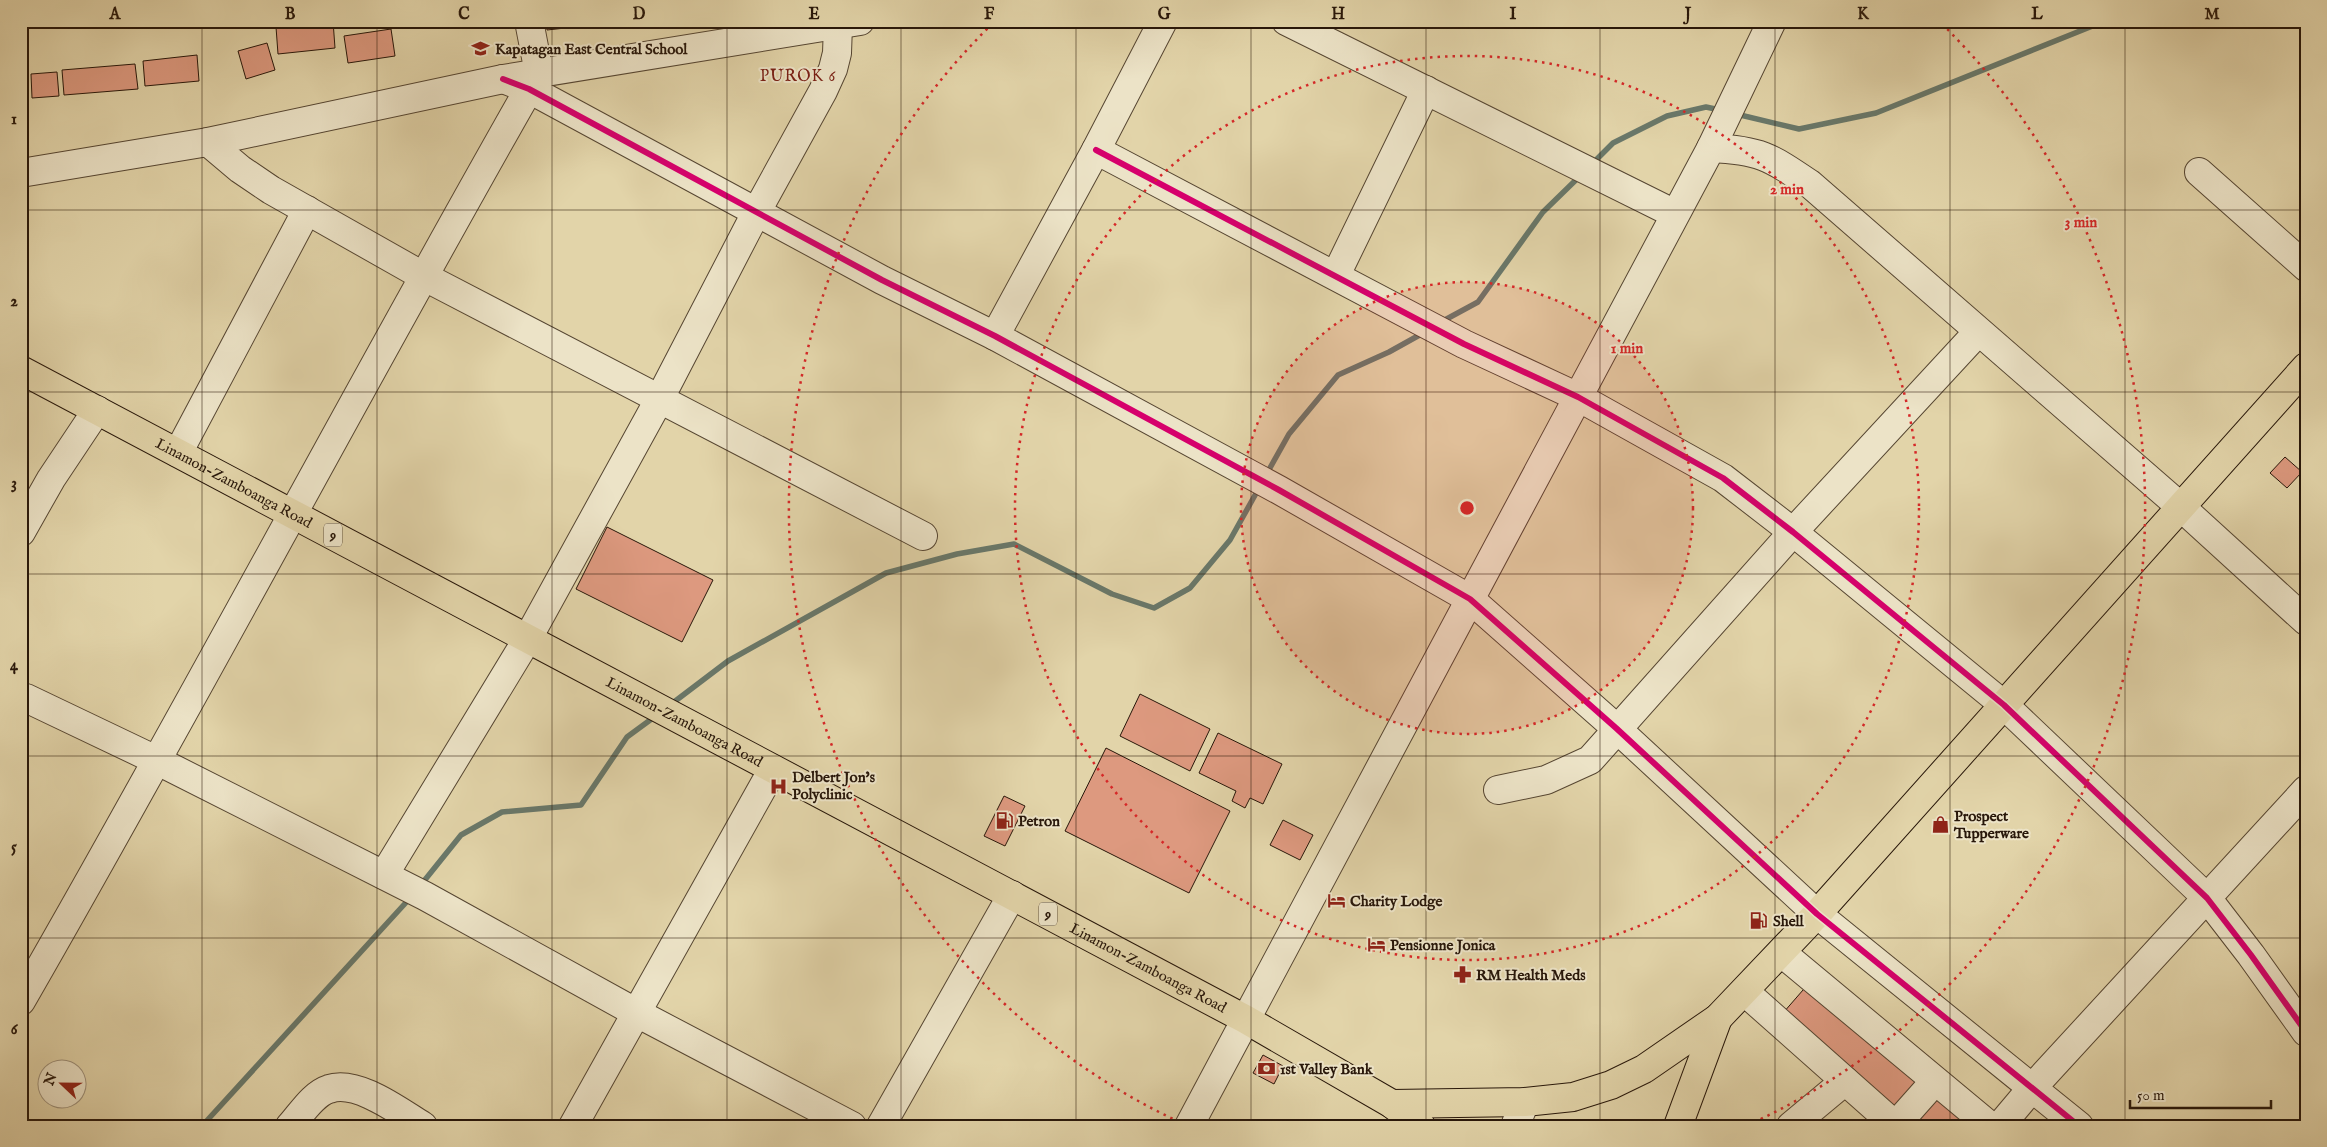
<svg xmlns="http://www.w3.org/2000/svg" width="2327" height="1147" viewBox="0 0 2327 1147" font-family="'IM FELL English',serif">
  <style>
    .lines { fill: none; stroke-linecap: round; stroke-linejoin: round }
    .stream { stroke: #69786a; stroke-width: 5.5 }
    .building { fill: #dd997f; stroke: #28170a }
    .minor-casing { stroke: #564632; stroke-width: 30 }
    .major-casing { stroke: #28170a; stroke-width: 30 }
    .highway-casing { stroke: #28170a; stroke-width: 30 }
    .minor { stroke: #ece3c7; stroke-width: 28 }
    .major { stroke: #e2d4a9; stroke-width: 28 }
    .highway { stroke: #e2d4a9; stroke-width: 28 }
    .cycleway-casing { stroke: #ece3c7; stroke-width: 9 }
    .cycleway { stroke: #d6006c; stroke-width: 6 }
    .grid { fill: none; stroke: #28170a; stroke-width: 1; stroke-opacity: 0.55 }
    .ring { fill: none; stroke: #d62828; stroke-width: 2.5; stroke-dasharray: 2.5 5 }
    .labels { text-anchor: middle; stroke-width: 4; stroke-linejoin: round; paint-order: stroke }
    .shield { fill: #ece3c7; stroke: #635443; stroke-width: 1 }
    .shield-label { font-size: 14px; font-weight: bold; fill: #28170a }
    .poi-label { font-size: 15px; font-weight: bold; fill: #28170a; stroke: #ece3c7; text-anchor: start }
    .street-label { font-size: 15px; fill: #28170a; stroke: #ece3c7 }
    .neighbourhood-label { font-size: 16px; letter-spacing: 1px; fill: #7a1f14; stroke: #ece3c7 }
    .centre { fill: #d62828; stroke: #ece3c7; stroke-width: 2.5 }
    .ring-label { font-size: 15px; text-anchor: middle; font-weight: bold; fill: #d62828; stroke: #ece3c7; stroke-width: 4; stroke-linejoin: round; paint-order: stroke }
    .neatline { fill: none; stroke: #28170a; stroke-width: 2 }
    .grid-label { font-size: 16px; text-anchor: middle; font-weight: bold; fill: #28170a }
  </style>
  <rect width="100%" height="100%" fill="#e2d4a9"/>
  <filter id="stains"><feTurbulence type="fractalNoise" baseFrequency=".004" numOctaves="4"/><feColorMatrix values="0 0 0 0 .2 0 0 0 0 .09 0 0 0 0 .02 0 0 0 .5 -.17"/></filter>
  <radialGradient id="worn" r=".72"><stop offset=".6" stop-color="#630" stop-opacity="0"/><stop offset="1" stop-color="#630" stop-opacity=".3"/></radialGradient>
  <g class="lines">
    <g class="stream">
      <path d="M1736,114L1799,129L1876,113L2105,21"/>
      <path d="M1591,165L1613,143L1667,116L1706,107L1720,110"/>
      <path d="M1441,322L1478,302L1543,212L1581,175"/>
      <path d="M1266,475L1289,434L1338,375L1389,352L1425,332"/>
      <path d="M670,705L728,661L886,573L957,554L1014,544L1112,594L1154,608L1190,588L1230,540L1259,488"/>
      <path d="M420,886L461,835L502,812L581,805L627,737L657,715"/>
      <path d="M202,1126L411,897"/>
    </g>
  </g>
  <g class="building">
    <path d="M333,21L335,48L278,54L276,27Z"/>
    <path d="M446,21H469L448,27Z"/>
    <path d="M546,21H601L602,24L547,30Z"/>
    <path d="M391,29L395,56L348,63L344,36Z"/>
    <path d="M267,43L275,70L246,79L238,51Z"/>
    <path d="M197,55L199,81L145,86L143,61Z"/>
    <path d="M135,64L138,89L64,95L62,70Z"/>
    <path d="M57,72L59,96L32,98L31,74Z"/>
    <path d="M2285,457L2302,472L2287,488L2270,473Z"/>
    <path d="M607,527L713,580L682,642L576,589Z"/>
    <path d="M1140,694L1210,729L1190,771L1120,736Z"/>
    <path d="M1218,733L1282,764L1263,804L1250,798L1245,808L1232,801L1236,791L1199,773Z"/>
    <path d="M1106,748L1230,811L1189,893L1065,831Z"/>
    <path d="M1004,796L1025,806L1005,846L984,836Z"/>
    <path d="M1283,820L1313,835L1300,860L1270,845Z"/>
    <path d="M1810,982L1921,1081L1894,1112L1783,1013Z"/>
    <path d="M1263,1055L1283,1066L1274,1084L1253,1073Z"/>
    <path d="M1938,1088L1979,1126H1905Z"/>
  </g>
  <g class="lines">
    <defs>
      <g id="minor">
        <path d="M529,21L539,73"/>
        <path d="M1286,21L1675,214"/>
        <path d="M503,79L529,89L882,280L995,336L1279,490L1470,599L1616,728L1817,914L2079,1126"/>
        <path d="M208,142L240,169L271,190L423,276L923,536"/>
        <path d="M1711,148C1760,150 1770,157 1810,184L2182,508L2306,621"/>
        <path d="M1096,150L1464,344L1578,397L1723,478L1793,532L2004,705L2207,898L2251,955L2306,1032"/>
        <path d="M2199,172L2306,267"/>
        <path d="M21,173L208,142L503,79L860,21"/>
        <path d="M1336,275L1426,90"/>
        <path d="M995,336L1096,150L1163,21"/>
        <path d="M178,453L307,210"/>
        <path d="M21,532L51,479L97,410"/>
        <path d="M26,698L158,761L425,896L635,1012L852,1126"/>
        <path d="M1498,790L1546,780L1590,760L1793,532L1978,332"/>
        <path d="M384,875L528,638L660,398L757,211L823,91L833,69L837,53L838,25"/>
        <path d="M1782,953L1990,1126"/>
        <path d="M1745,992L1896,1126"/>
        <path d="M21,1001C195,699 357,391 529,89"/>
        <path d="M290,1126C301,1114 313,1094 329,1089C357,1079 400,1112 423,1126"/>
        <path d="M573,1126L773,769"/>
        <path d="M881,1126L1012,895"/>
        <path d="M1189,1126L1711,148L1772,21"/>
        <path d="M1515,1126L1525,1102"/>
        <path d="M1791,1126L1845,1081"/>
        <path d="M1895,1126L1935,1081"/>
        <path d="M2000,1126L2032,1088L2306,790"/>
      </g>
      <g id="major">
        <path d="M1392,1104L1525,1102L1573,1097L1611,1085L1644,1069L1718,1018L1817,914L2306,367"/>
        <path d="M1678,1126L1718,1018"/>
      </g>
      <g id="highway">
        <path id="s1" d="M21,370L1245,1019L1392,1104L1421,1126"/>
      </g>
    </defs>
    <use href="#minor" class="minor-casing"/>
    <use href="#major" class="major-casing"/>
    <use href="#highway" class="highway-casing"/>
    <use href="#minor" class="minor"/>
    <use href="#major" class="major"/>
    <use href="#highway" class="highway"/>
    <defs>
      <g id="cycleway">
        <path d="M503,79L529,89L882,280L995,336L1279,490L1470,599L1616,728L1817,914L2079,1126"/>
        <path d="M1096,150L1464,344L1578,397L1723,478L1793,532L2004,705L2207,898L2251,955L2306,1032"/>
      </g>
    </defs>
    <use href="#cycleway" class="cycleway-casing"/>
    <use href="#cycleway" class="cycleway"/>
  </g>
  <path class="grid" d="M202,21V1126M377,21V1126M552,21V1126M727,21V1126M901,21V1126M1076,21V1126M1251,21V1126M1426,21V1126M1600,21V1126M1775,21V1126M1950,21V1126M2125,21V1126M21,210H2306M21,392H2306M21,574H2306M21,756H2306M21,938H2306"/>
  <circle cx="1467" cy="508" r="226" fill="#d62828" fill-opacity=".12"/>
  <g class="ring">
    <circle cx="1467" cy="508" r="226"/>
    <circle cx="1467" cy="508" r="452"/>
    <path d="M1186 1125A678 678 0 0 1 992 24M1942 24A678 678 0 0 1 1748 1125"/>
  </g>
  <defs>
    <symbol id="school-bare" viewBox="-9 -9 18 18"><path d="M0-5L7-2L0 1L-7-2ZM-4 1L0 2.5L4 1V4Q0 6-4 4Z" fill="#8f2418" stroke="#ece3c7" stroke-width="2.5" paint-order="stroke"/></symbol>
    <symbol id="hospital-bare" viewBox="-9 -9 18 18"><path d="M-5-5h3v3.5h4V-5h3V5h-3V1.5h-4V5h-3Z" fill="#8f2418" stroke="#ece3c7" stroke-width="2.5" paint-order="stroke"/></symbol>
    <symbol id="fuel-bare" viewBox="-9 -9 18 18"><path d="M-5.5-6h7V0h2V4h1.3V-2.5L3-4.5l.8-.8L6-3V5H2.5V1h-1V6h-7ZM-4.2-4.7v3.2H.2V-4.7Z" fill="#8f2418" stroke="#ece3c7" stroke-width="2.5" paint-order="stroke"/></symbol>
    <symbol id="shop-bare" viewBox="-9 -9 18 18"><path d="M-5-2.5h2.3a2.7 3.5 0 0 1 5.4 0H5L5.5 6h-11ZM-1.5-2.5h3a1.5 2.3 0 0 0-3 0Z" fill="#8f2418" stroke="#ece3c7" stroke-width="2.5" paint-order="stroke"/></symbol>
    <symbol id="hotel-bare" viewBox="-9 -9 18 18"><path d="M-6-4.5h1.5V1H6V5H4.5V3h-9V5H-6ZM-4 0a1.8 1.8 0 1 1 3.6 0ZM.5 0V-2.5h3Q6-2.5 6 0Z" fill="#8f2418" stroke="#ece3c7" stroke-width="2.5" paint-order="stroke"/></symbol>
    <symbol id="pharmacy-bare" viewBox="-9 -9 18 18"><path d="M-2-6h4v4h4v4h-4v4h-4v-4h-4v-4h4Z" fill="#8f2418" stroke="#ece3c7" stroke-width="2.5" paint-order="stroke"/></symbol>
    <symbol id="bank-bare" viewBox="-9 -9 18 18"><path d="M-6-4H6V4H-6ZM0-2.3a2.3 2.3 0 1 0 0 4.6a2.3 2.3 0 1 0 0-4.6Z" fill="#8f2418" stroke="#ece3c7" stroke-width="2.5" paint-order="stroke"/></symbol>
  </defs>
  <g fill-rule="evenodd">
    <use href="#school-bare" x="468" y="36" width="25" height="25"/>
    <use href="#hospital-bare" x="766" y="774" width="25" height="25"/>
    <use href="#fuel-bare" x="992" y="808" width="25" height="25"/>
    <use href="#shop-bare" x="1928" y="812" width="25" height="25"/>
    <use href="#hotel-bare" x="1324" y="888" width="25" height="25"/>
    <use href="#fuel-bare" x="1746" y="908" width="25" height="25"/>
    <use href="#hotel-bare" x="1364" y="932" width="25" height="25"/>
    <use href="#pharmacy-bare" x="1450" y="962" width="25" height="25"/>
    <use href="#bank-bare" x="1254" y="1056" width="25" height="25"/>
  </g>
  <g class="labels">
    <g class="shield">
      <rect x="324" y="523.5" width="18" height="23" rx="4"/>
      <rect x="1039" y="902.5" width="18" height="23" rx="4"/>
    </g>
    <g class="shield-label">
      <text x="333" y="540">9</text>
      <text x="1048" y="919">9</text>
    </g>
    <g class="poi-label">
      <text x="495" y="54">Kapatagan East Central School</text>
      <text x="792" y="782">Delbert Jon's<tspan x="792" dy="17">Polyclinic</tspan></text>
      <text x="1954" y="821">Prospect<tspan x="1954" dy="17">Tupperware</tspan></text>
      <text x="1018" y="826">Petron</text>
      <text x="1350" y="906">Charity Lodge</text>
      <text x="1773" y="926">Shell</text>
      <text x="1390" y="950">Pensionne Jonica</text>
      <text x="1476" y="980">RM Health Meds</text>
      <text x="1280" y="1074">1st Valley Bank</text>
    </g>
    <g class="street-label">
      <text dy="5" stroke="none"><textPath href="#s1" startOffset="241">Linamon-Zamboanga Road</textPath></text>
      <text dy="5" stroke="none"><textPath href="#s1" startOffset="751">Linamon-Zamboanga Road</textPath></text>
      <text dy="5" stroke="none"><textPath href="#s1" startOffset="1276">Linamon-Zamboanga Road</textPath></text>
    </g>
    <g class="neighbourhood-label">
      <text x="798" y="81">PUROK 6</text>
    </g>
  </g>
  <circle cx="1467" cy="508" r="8" class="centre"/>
  <g class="ring-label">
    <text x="1787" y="194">2 min</text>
    <text x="2081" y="227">3 min</text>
    <text x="1627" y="353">1 min</text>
  </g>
  <rect width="2327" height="1147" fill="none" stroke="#e2d4a9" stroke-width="55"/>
  <g transform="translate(62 1084) rotate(292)"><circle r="24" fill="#ece3c7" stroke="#9e917b"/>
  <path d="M0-4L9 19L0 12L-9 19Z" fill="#8f2418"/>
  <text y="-8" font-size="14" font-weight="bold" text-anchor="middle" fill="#28170a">N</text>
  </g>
  <path d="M2130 1100v8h141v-8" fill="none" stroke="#28170a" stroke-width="2.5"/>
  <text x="2137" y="1100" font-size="15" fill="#28170a" stroke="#ece3c7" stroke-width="4" paint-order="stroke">50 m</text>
  <rect x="28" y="28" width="2272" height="1092" class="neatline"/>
  <g class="grid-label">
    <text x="115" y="19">A</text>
    <text x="290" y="19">B</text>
    <text x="464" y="19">C</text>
    <text x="639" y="19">D</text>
    <text x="814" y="19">E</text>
    <text x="989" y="19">F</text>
    <text x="1164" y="19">G</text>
    <text x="1338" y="19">H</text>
    <text x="1513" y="19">I</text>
    <text x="1688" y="19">J</text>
    <text x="1863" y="19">K</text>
    <text x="2037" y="19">L</text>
    <text x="2212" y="19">M</text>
    <text x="14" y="124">1</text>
    <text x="14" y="306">2</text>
    <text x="14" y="488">3</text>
    <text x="14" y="670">4</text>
    <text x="14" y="852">5</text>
    <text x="14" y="1034">6</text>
  </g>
  <rect width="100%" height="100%" filter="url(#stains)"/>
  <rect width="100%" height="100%" fill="url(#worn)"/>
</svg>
